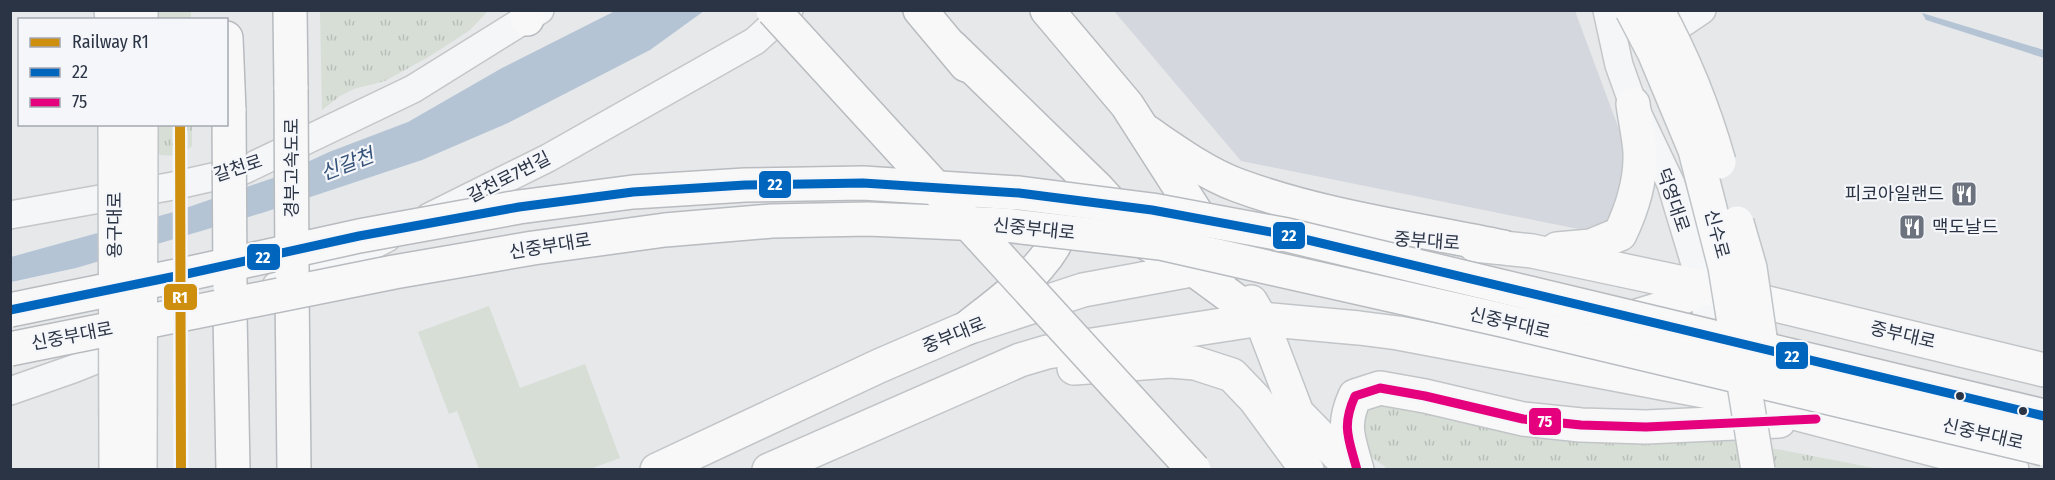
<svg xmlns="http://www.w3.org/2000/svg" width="2055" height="480" viewBox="0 0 2055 480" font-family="'Fira Sans Condensed','Noto Sans KR',sans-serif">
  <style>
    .built { fill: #d4d7dd }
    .grass { fill: url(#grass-tufts) }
    .pitch { fill: #d6ded6 }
    .water { fill: #b4c4d5 }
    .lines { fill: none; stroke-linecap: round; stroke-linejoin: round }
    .minor-casing { stroke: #c4c6c8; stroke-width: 30 }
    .major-casing { stroke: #c2c5c8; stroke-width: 36 }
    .highway-casing { stroke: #b8bbbf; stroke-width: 36 }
    .minor { stroke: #f5f6f7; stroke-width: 27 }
    .major { stroke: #f8f8f8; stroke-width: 33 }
    .highway { stroke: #f8f8f8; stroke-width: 33 }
    .major-bridge-casing { stroke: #c2c5c8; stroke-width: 36; stroke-linecap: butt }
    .highway-bridge-casing { stroke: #b8bbbf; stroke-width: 36; stroke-linecap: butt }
    .major-bridge { stroke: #f8f8f8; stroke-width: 33 }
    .highway-bridge { stroke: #f8f8f8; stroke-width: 33 }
    .bus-1-casing { stroke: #f4f6f9; stroke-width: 14 }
    .bus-2-casing { stroke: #f4f6f9; stroke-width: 14 }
    .bus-1 { stroke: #0065bd; stroke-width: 9 }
    .bus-2 { stroke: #e5007d; stroke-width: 9 }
    .rail-1-casing { stroke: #f4f6f9; stroke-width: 15 }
    .rail-1 { stroke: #ce8f0e; stroke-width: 10 }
    .bus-dot { fill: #2b3445; stroke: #f4f6f9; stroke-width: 2 }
    .labels { text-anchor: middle; stroke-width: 4.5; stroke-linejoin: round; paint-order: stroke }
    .street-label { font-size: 18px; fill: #2b3445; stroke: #f4f6f9 }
    .poi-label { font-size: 18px; fill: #2b3445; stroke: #f4f6f9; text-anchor: end }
    .water-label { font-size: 20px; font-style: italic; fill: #34527a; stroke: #f4f6f9 }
    .line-badge { stroke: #f4f6f9; stroke-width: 2 }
    .badge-label { font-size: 16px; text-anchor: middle; font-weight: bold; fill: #fff }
  </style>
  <defs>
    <pattern id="grass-tufts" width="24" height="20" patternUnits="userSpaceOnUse" patternTransform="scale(1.5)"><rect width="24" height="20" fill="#d6ded6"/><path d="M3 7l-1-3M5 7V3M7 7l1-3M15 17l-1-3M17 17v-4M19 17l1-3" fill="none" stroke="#b8bfb9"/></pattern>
  </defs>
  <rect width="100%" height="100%" fill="#e6e8ea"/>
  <path class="built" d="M1114,11H1575L1636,175L1598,233L1241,161Z"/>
  <g class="grass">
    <path d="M155,11H191V19L155,20Z"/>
    <path d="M320,11V10L488,11L470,30L430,56L385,81L354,89L340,96L322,110Z"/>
    <path d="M154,125H192V146L180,156L160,155L154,147Z"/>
    <path d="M1367,394L1735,441L1879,469H1388L1366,453L1357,418Z"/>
  </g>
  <path class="pitch" d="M489,306L520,388L585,364L620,458L590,469H479L457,411L449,414L418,332Z"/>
  <g class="water">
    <path d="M615,11H704L650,50L508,123L422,160L262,213L76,268L11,282V257L177,211L273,178L329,152L408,122L502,68Z"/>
    <path d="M1922,13L2044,50V58L1926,20Z"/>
  </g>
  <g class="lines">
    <defs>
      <g id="minor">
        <path d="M1607,10L1619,65L1633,104L1671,184L1702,287L1714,354"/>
        <path d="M1653,43L1702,10"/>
        <path d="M10,215L173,186L244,170L413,89L540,10"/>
        <path d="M429,217L548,158L755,41L789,10"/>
        <path d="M276,286L364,250L387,238"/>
        <path d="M10,391L73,369L133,345"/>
      </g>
      <g id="major">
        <path d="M111,10L112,20"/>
        <path d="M141,20V10"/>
        <path d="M1475,245L1532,251L1702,287L2044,370"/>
        <path d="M1557,249L1591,246L1620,234C1632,209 1641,180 1640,152C1639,136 1635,120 1633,104"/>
        <path d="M1251,302L1261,319L1297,413L1353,470"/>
        <path d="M1621,321L1663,308L1702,287"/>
        <path d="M1074,368L1170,361L1195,363L1232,375L1255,399L1307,470"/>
        <path d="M657,470L879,366L967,328L1083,290L1229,263L1293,249L1325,245"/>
        <path d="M769,470L1020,360L1047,352L1261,319L1359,328L1398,333L1730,396L2012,470"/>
        <path d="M1357,470C1349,439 1341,427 1355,396L1380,388L1425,396L1523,419L1581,425L1646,427L1779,421"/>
      </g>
      <g id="highway">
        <path d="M290,10L291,89"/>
        <path d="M527,10V19"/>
        <path d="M920,10L966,65"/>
        <path d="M1047,10L1127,105L1211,236"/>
        <path d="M226,38L229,111"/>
        <path d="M952,47L1098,189L1148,244L1193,269L1261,319"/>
        <path d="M1147,132C1175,151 1205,173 1237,185C1320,216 1416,229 1503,247"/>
        <path d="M292,289L294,470"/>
        <path d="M230,314L233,470"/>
        <path d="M967,328C1005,297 1065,259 1066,206"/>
      </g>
    </defs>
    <use href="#minor" class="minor-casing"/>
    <use href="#major" class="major-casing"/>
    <use href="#highway" class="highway-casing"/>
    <use href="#minor" class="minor"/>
    <use href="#major" class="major"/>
    <use href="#highway" class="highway"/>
    <defs>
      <g id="major-bridge">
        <path d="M1632,10L1654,52L1695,150L1725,267L1758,470"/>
        <path d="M1657,10C1684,59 1704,109 1719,162"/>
        <path d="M115,124L116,470"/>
        <path d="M1737,223L1750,268L1760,337"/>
        <path d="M140,470L141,124"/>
      </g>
      <g id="highway-bridge">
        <path d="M773,10L1194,470"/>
        <path d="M291,89L292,273"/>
        <path d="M229,111L230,286"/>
        <path d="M10,310L191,273L359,236L519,207L633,192L745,185L863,183L1019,193L1152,210L1287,235L2044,416"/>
        <path d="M10,349L394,272L533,248L665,230L772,221L868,219L1005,225L1160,243L1506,321L2044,449"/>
      </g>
    </defs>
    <use href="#major-bridge" class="major-bridge-casing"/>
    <use href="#highway-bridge" class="highway-bridge-casing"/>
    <use href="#major-bridge" class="major-bridge"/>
    <use href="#highway-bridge" class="highway-bridge"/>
    <defs>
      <path id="bus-1" d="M10,310L191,273L359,236L519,207L633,192L745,185L863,183L1019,193L1152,210L1287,235L2044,416"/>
      <path id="bus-2" d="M1357,470C1349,439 1341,427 1355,396L1380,388L1425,396L1523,419L1581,425L1646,427L1816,419"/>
    </defs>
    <use href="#bus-1" class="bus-1-casing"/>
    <use href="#bus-2" class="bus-2-casing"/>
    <use href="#bus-1" class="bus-1"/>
    <use href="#bus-2" class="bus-2"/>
    <defs>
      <path id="rail-1" d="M180,124L181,470"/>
    </defs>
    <use href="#rail-1" class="rail-1-casing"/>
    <use href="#rail-1" class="rail-1"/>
  </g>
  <defs>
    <symbol id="restaurant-square" viewBox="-11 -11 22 22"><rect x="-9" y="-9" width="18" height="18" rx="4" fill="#6c737f" stroke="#f4f6f9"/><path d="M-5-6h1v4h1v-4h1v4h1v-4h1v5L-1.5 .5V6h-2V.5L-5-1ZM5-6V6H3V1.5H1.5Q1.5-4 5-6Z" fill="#fff"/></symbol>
  </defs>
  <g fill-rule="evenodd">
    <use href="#restaurant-square" x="1949" y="179" width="30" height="30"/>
    <use href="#restaurant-square" x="1897" y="212" width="30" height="30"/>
  </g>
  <g class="bus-dot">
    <circle cx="1960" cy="396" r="5"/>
    <circle cx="2023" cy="411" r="5"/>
  </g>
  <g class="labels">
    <g class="street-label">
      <text transform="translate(238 168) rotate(-18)" y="6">갈천로</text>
      <text transform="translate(292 168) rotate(-90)" y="6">경부고속도로</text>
      <text transform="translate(509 177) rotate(-27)" y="6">갈천로7번길</text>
      <text transform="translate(1673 200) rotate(71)" y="6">덕영대로</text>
      <text transform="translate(115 225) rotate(-90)" y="6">용구대로</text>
      <text transform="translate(1034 229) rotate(6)" y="6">신중부대로</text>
      <text transform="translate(1717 234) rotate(75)" y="6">신수로</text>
      <text transform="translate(1427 241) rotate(4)" y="6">중부대로</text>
      <text transform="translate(550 246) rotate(-9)" y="6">신중부대로</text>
      <text transform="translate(1510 323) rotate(13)" y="6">신중부대로</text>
      <text transform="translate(954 335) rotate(-22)" y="6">중부대로</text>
      <text transform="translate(1903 335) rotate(13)" y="6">중부대로</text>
      <text transform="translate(72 336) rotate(-11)" y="6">신중부대로</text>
      <text transform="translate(1983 434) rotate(13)" y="6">신중부대로</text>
    </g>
    <g class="poi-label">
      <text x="1944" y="200">피코아일랜드</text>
      <text x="1932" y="233" text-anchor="start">맥도날드</text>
    </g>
    <g class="water-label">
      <text transform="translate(347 164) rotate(-21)" y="7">신갈천</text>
    </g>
  </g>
  <g class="line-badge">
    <rect x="758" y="170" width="34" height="29" rx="6" fill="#0065bd"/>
    <rect x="1272" y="221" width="34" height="29" rx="6" fill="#0065bd"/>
    <rect x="246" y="243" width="35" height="28" rx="6" fill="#0065bd"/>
    <rect x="163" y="283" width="35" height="28" rx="6" fill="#ce8f0e"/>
    <rect x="1775" y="341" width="34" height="29" rx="6" fill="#0065bd"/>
    <rect x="1528" y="407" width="34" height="29" rx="6" fill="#e5007d"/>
  </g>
  <g class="badge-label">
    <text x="775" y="190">22</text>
    <text x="1289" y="241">22</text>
    <text x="263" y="263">22</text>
    <text x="180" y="303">R1</text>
    <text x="1792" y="362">22</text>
    <text x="1545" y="427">75</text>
  </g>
  <rect width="2055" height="480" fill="none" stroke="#2b3445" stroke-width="24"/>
  <rect x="18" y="18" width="210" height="108" fill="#f4f6f9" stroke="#a4a8b1" stroke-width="1.5"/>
  <rect x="30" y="38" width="30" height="9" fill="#ce8f0e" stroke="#a4a8b1" stroke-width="1.5"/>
  <text x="72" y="48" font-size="18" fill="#2b3445">Railway R1</text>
  <rect x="30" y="68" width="30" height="9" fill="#0065bd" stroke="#a4a8b1" stroke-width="1.5"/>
  <text x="72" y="78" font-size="18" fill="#2b3445">22</text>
  <rect x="30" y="98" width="30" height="9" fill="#e5007d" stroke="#a4a8b1" stroke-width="1.5"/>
  <text x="72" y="108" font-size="18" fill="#2b3445">75</text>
</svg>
